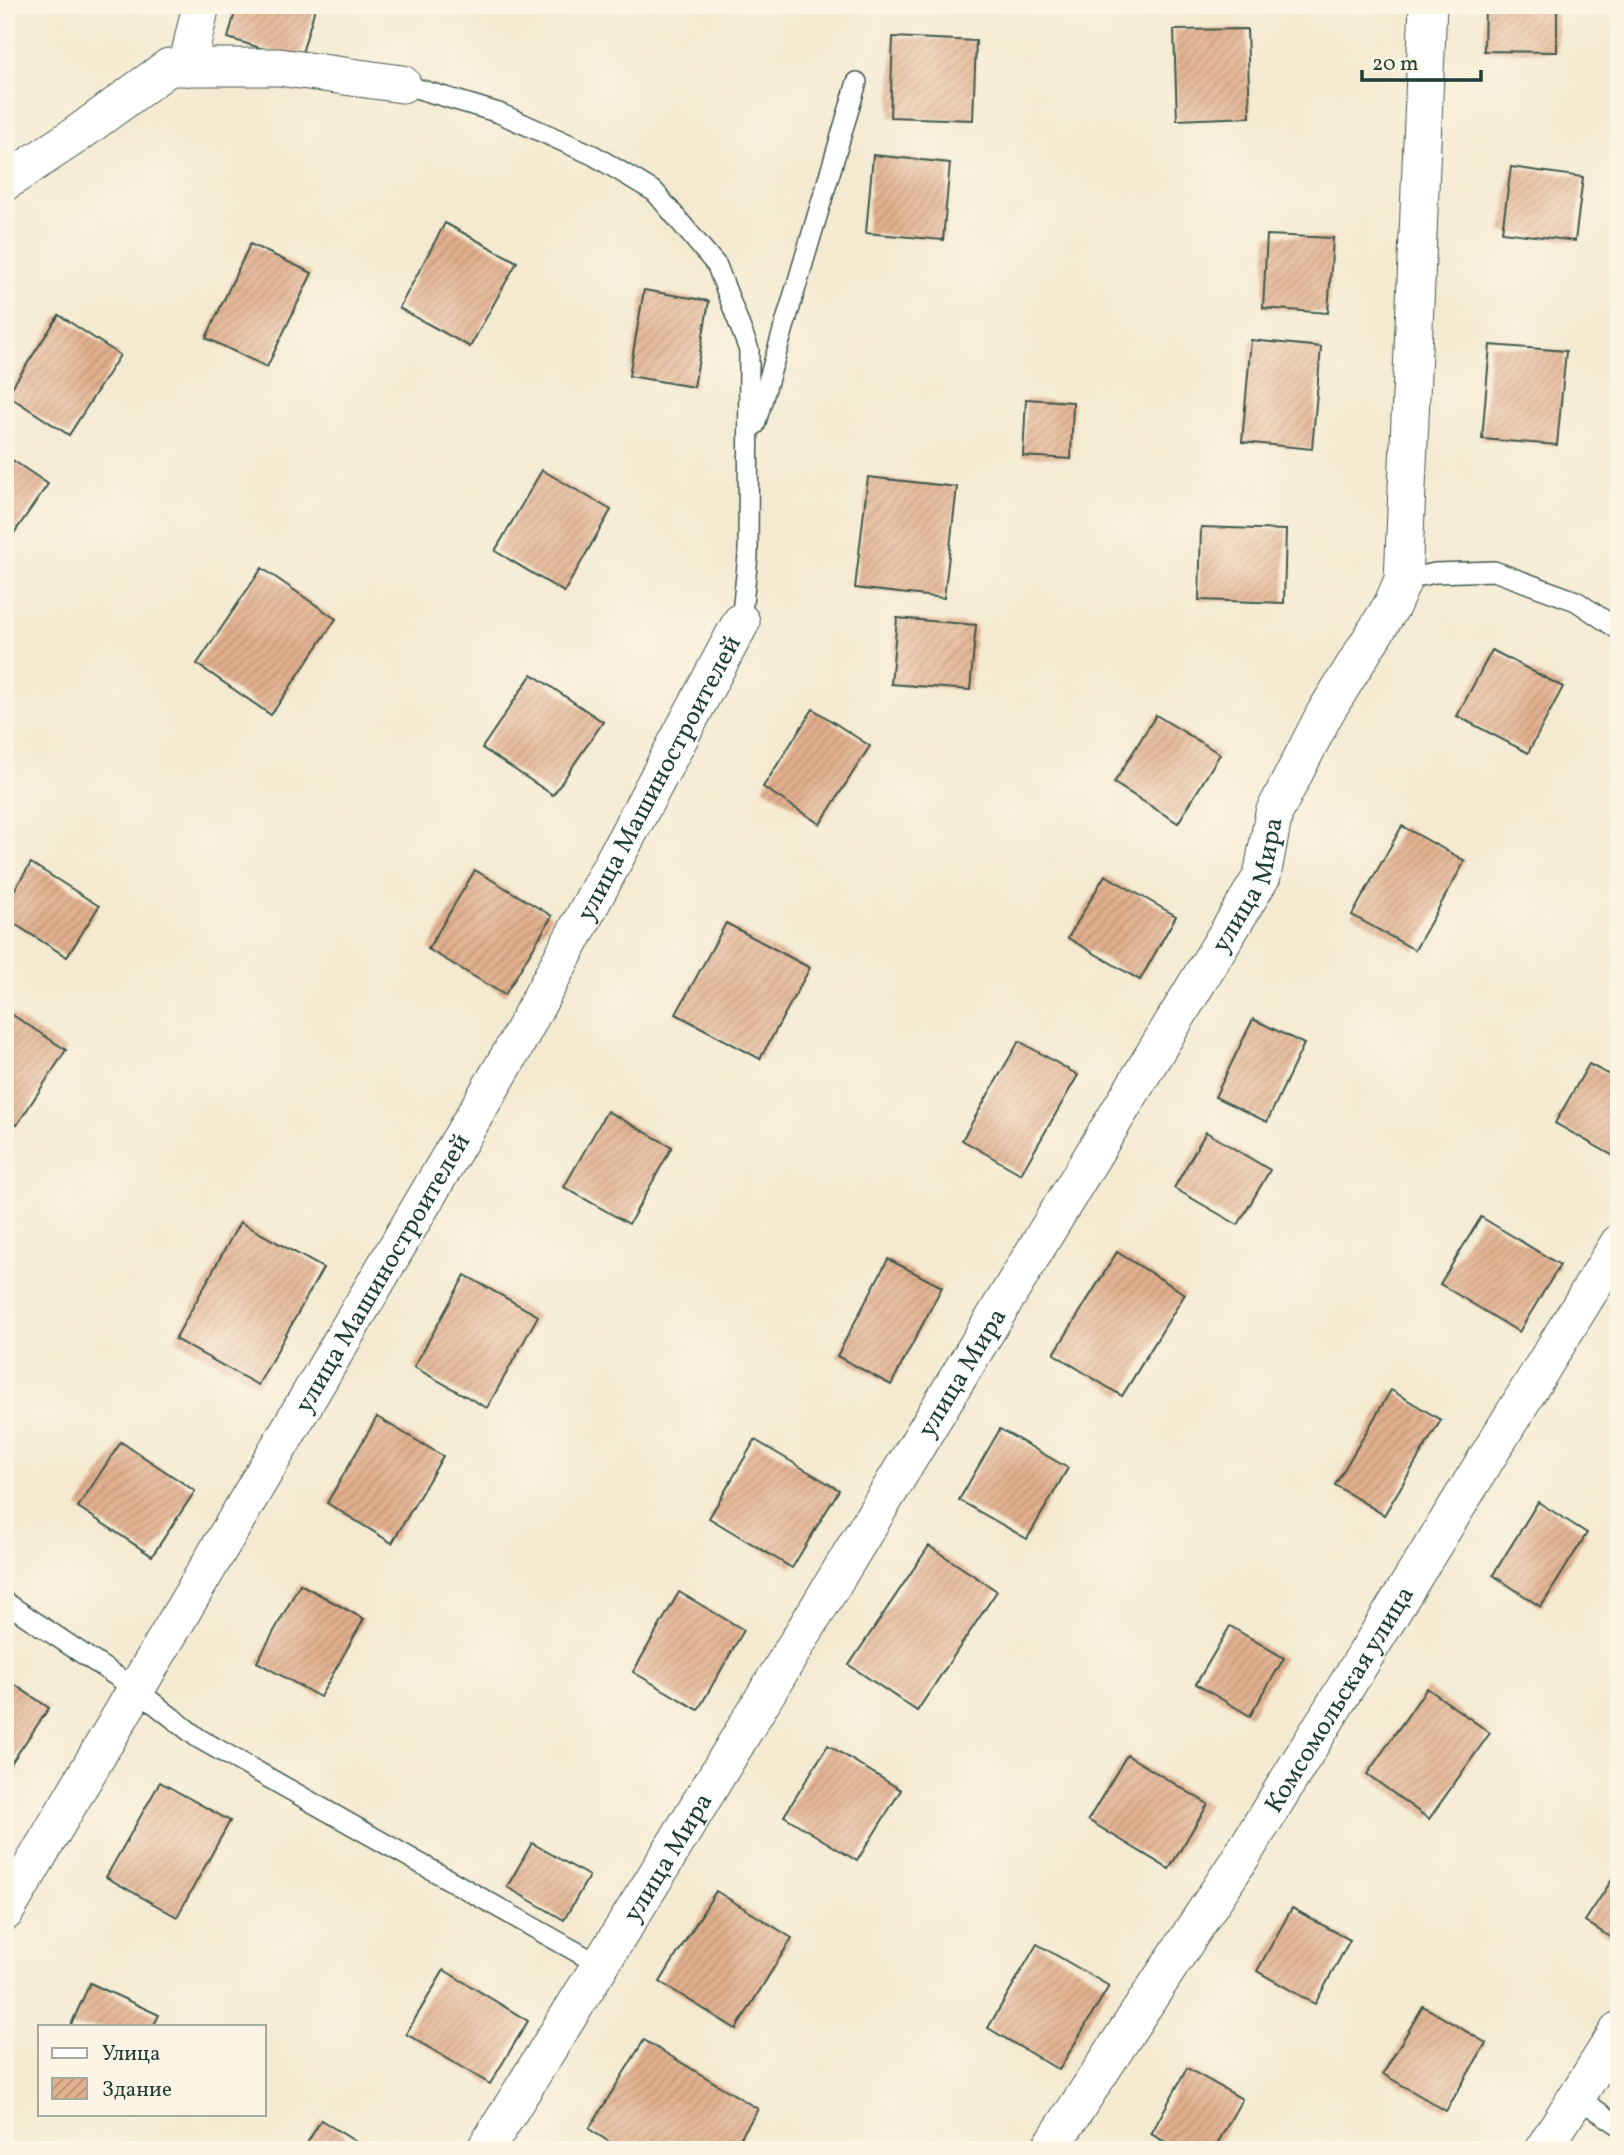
<svg xmlns="http://www.w3.org/2000/svg" width="1624" height="2155" viewBox="0 0 1624 2155" font-family="Vollkorn,serif">
  <style>
    .building { fill: url(#building-hatch) }
    .lines { fill: none; stroke-linecap: round; stroke-linejoin: round }
    .lane-casing { stroke: #3f574c; stroke-width: 22 }
    .street-casing { stroke: #3f574c; stroke-width: 39 }
    .lane { stroke: #fff; stroke-width: 19 }
    .street { stroke: #fff; stroke-width: 37 }
    .labels { text-anchor: middle; stroke-width: 7; stroke-linejoin: round; paint-order: stroke }
    .street-label { font-size: 26px; fill: #1f3d34; stroke: #fcf5e5 }
  </style>
  <defs>
    <pattern id="building-hatch" width="6" height="6" patternUnits="userSpaceOnUse" patternTransform="scale(1.75)"><rect width="6" height="6" fill="#e2b08e"/><path d="M-1 1l2-2M0 6l6-6M5 7l2-2" fill="none" stroke="#b79075"/></pattern>
  </defs>
  <rect width="100%" height="100%" fill="#fcf5e5"/>
  <filter id="ink" filterUnits="userSpaceOnUse"><feTurbulence type="fractalNoise" baseFrequency=".0143" numOctaves="2"/><feDisplacementMap in="SourceGraphic" scale="14" xChannelSelector="R" yChannelSelector="G"/><feConvolveMatrix kernelMatrix="1 2 1 2 8 2 1 2 1" color-interpolation-filters="sRGB"/></filter>
  <filter id="wash" filterUnits="userSpaceOnUse"><feTurbulence type="fractalNoise" baseFrequency=".00686" numOctaves="4" result="noise"/><feDisplacementMap in="SourceGraphic" scale="28" xChannelSelector="R" yChannelSelector="G"/><feGaussianBlur stdDeviation="1.57" result="paint"/><feColorMatrix in="noise" values="0 0 0 0 0 0 0 0 0 0 0 0 0 0 0 0 0 1.4 0 .05"/><feComposite in="paint" operator="in"/></filter>
  <g filter="url(#wash)">
    <rect width="100%" height="100%" fill="#f4ead1"/>
    <g id="blocks">
      <g class="building">
        <path d="M237,5H316L300,60L228,38Z"/>
        <path d="M1485,5H1557V52L1484,51Z"/>
        <path d="M1247,29L1250,117L1177,120L1174,30Z"/>
        <path d="M893,37L976,41L973,120L890,117Z"/>
        <path d="M873,155L950,163L943,240L866,233Z"/>
        <path d="M1511,167L1583,177L1575,241L1502,232Z"/>
        <path d="M445,223L517,262L470,347L399,308Z"/>
        <path d="M1267,235L1333,238L1328,313L1263,308Z"/>
        <path d="M250,244L312,273L267,367L206,338Z"/>
        <path d="M644,290L709,301L694,387L629,376Z"/>
        <path d="M59,315L120,355L69,435L7,395Z"/>
        <path d="M1251,340L1321,347L1312,449L1242,442Z"/>
        <path d="M1490,345L1566,351L1557,445L1482,439Z"/>
        <path d="M1026,399L1073,402L1071,459L1023,456Z"/>
        <path d="M5,455L48,484L10,539L5,535Z"/>
        <path d="M542,470L611,510L564,592L495,551Z"/>
        <path d="M868,477L957,487L944,598L855,588Z"/>
        <path d="M1201,527L1286,530L1284,603L1199,600Z"/>
        <path d="M262,568L336,619L271,715L197,664Z"/>
        <path d="M897,618L976,625L970,690L891,684Z"/>
        <path d="M1492,650L1563,687L1528,753L1457,716Z"/>
        <path d="M532,674L603,722L553,795L482,748Z"/>
        <path d="M813,709L870,746L820,824L763,787Z"/>
        <path d="M1156,715L1220,754L1178,823L1114,783Z"/>
        <path d="M1402,826L1465,861L1415,950L1352,915Z"/>
        <path d="M31,863L99,906L67,957L5,918V905Z"/>
        <path d="M475,870L552,916L505,995L428,949Z"/>
        <path d="M1105,875L1176,916L1140,980L1068,938Z"/>
        <path d="M726,923L810,968L760,1059L676,1014Z"/>
        <path d="M5,1010L66,1050L17,1125L5,1117Z"/>
        <path d="M1253,1019L1304,1044L1267,1122L1215,1097Z"/>
        <path d="M1019,1041L1078,1075L1021,1174L962,1140Z"/>
        <path d="M1589,1064L1619,1080V1159L1555,1123Z"/>
        <path d="M607,1111L672,1147L629,1224L564,1187Z"/>
        <path d="M1206,1132L1270,1170L1238,1225L1174,1188Z"/>
        <path d="M1481,1217L1560,1265L1519,1332L1440,1284Z"/>
        <path d="M240,1222L323,1268L258,1385L175,1339Z"/>
        <path d="M1117,1252L1185,1294L1122,1396L1054,1354Z"/>
        <path d="M888,1259L942,1287L891,1385L837,1356Z"/>
        <path d="M465,1275L538,1316L487,1408L414,1367Z"/>
        <path d="M1391,1390L1441,1420L1384,1515L1335,1485Z"/>
        <path d="M377,1417L443,1456L392,1543L327,1503Z"/>
        <path d="M1000,1429L1068,1468L1027,1539L959,1500Z"/>
        <path d="M755,1440L839,1490L792,1568L709,1518Z"/>
        <path d="M121,1442L195,1491L152,1556L78,1507Z"/>
        <path d="M1538,1502L1587,1533L1541,1607L1493,1575Z"/>
        <path d="M929,1546L997,1591L917,1711L849,1665Z"/>
        <path d="M300,1584L364,1619L320,1697L257,1662Z"/>
        <path d="M679,1592L744,1630L698,1710L633,1672Z"/>
        <path d="M1230,1626L1284,1658L1250,1716L1196,1684Z"/>
        <path d="M5,1678L49,1708L5,1772Z"/>
        <path d="M1427,1688L1490,1733L1429,1819L1367,1774Z"/>
        <path d="M828,1745L901,1790L857,1861L784,1816Z"/>
        <path d="M1127,1755L1208,1804L1169,1869L1088,1820Z"/>
        <path d="M160,1782L230,1821L177,1917L106,1877Z"/>
        <path d="M532,1843L589,1876L564,1920L507,1887Z"/>
        <path d="M1619,1869V1943L1585,1921Z"/>
        <path d="M716,1891L792,1938L736,2029L660,1982Z"/>
        <path d="M1292,1908L1350,1940L1315,2004L1257,1971Z"/>
        <path d="M1037,1944L1109,1986L1059,2070L988,2028Z"/>
        <path d="M444,1970L528,2021L490,2084L406,2034Z"/>
        <path d="M90,1983L159,2015L153,2027H70Z"/>
        <path d="M1423,2006L1486,2043L1446,2111L1383,2074Z"/>
        <path d="M644,2040L758,2109L733,2150H622L589,2129Z"/>
        <path d="M1187,2068L1242,2099L1214,2150H1180L1151,2134Z"/>
        <path d="M321,2120L369,2150H303Z"/>
      </g>
    </g>
  </g>
  <g filter="url(#ink)">
    <use href="#blocks" fill-opacity="0" stroke="#3f574c" stroke-width="2"/>
    <g class="lines">
      <defs>
        <g id="lane">
          <path d="M402,84L499,113L593,155L655,192L717,266L749,350L748,556L741,622"/>
          <path d="M755,425L857,82"/>
          <path d="M1403,580L1435,573L1494,571L1576,601L1619,630"/>
          <path d="M5,1602L137,1690L198,1738L600,1965"/>
          <path d="M1576,2097L1619,2125"/>
        </g>
        <g id="street">
          <path d="M187,67L201,5"/>
          <path d="M5,182L76,135L169,67H279L402,84"/>
          <path id="s1" d="M5,1912L514,1048L741,622"/>
          <path id="s2" d="M485,2150L657,1874L1262,876L1274,813L1325,713L1392,605L1403,580L1428,5"/>
          <path id="s3" d="M1049,2150L1243,1854L1619,1243"/>
          <path d="M1543,2150L1619,2030"/>
        </g>
      </defs>
      <use href="#lane" class="lane-casing"/>
      <use href="#street" class="street-casing"/>
      <use href="#lane" class="lane"/>
      <use href="#street" class="street"/>
    </g>
  </g>
  <g class="labels">
    <g class="street-label">
      <text dy="9" stroke="none"><textPath href="#s1" startOffset="1309">улица Машиностроителей</textPath></text>
      <text dy="9" stroke="none"><textPath href="#s2" startOffset="1479">улица Мира</textPath></text>
      <text dy="9" stroke="none"><textPath href="#s1" startOffset="742">улица Машиностроителей</textPath></text>
      <text dy="9" stroke="none"><textPath href="#s2" startOffset="912">улица Мира</textPath></text>
      <text dy="9" stroke="none"><textPath href="#s3" startOffset="536">Комсомольская улица</textPath></text>
      <text dy="9" stroke="none"><textPath href="#s2" startOffset="345">улица Мира</textPath></text>
    </g>
  </g>
  <rect width="1624" height="2155" fill="none" stroke="#fcf5e5" stroke-width="28"/>
  <rect x="38" y="2025" width="228" height="91" fill="#fcf5e5" stroke="#a4ab9e" stroke-width="2"/>
  <rect x="52" y="2048" width="35" height="10" fill="#ffffff" stroke="#a4ab9e" stroke-width="2"/>
  <text x="102" y="2060" font-size="21" fill="#1f3d34">Улица</text>
  <rect x="52" y="2078" width="35" height="21" fill="url(#building-hatch)" stroke="#a4ab9e" stroke-width="2"/>
  <text x="102" y="2096" font-size="21" fill="#1f3d34">Здание</text>
  <path d="M1362 70v10h119v-10" fill="none" stroke="#1f3d34" stroke-width="3.5"/>
  <text x="1372" y="70" font-size="21" fill="#1f3d34" stroke="#fcf5e5" stroke-width="5" paint-order="stroke">20 m</text>
</svg>
